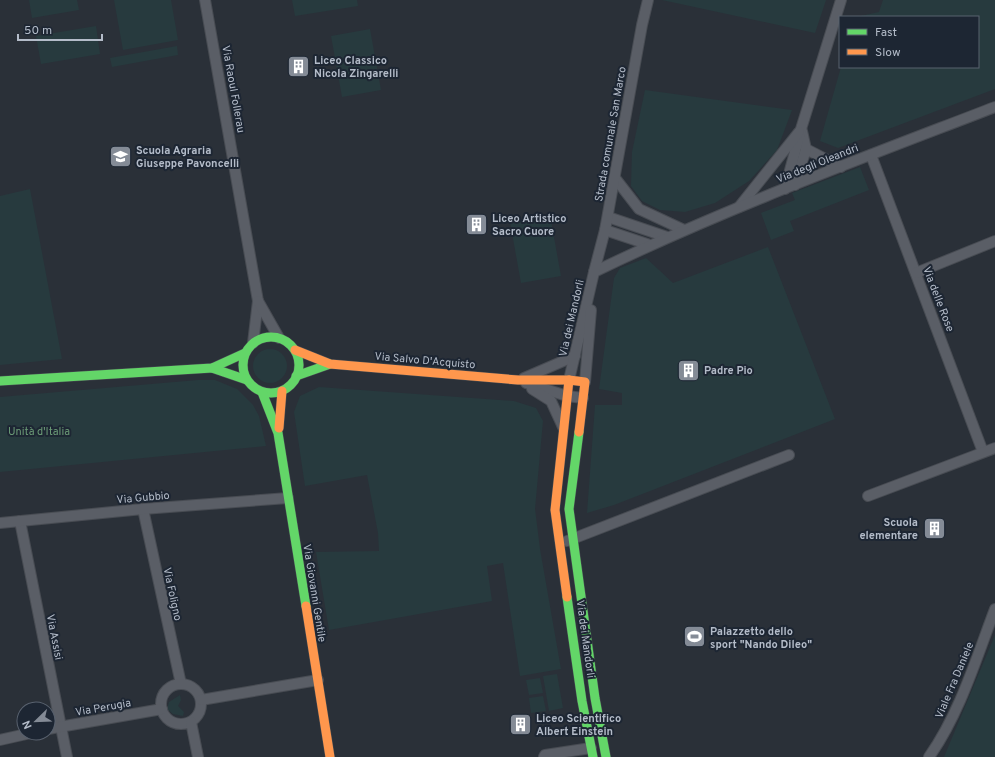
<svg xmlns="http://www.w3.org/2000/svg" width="995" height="757" viewBox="0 0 995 757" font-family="Overpass,sans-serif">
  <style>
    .green { fill: #273a3e }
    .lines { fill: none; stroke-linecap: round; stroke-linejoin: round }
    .street-casing { stroke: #484c53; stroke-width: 12 }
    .fast-casing { stroke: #484c53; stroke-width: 10 }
    .slow-casing { stroke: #484c53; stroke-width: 10 }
    .street { stroke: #5a5e66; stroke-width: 10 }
    .fast { stroke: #63d668; stroke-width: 9 }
    .slow { stroke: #ff974d; stroke-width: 9 }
    .labels { text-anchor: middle; stroke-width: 4; stroke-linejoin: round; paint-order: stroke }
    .poi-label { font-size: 11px; font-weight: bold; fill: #b4bcc9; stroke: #1d2633; text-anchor: start }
    .street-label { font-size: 11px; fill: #b4bcc9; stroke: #1d2633 }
    .park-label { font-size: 11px; fill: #6b9a76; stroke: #1d2633 }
  </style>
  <rect width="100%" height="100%" fill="#2a3038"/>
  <g class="green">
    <path d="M29,0H77L79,10L32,18Z"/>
    <path d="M114,0H171L178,40L123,50Z"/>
    <path d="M292,0H357L358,6L295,16Z"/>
    <path d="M662,0H826L815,33Z"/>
    <path d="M883,0H995V89L838,148L820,141L841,67H978V17H856L879,12Z"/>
    <path d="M96,26L100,54L41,64L36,36Z"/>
    <path d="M370,29L381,90L342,97L331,36Z"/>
    <path d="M177,46L178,55L112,67L110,58Z"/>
    <path d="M645,90L792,110L777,150L749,181L715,203L685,212L660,210L642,201L631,186L632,152Z"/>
    <path d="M860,167L869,190L790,221L794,231L771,240L761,213L795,200L792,193Z"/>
    <path d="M30,189L62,359L0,365V196Z"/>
    <path d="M550,215L561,276L521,283L510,222Z"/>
    <path d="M768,247L835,419L614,505L587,513L595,405H622V393L599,389L614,278L620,268L646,258L673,283Z"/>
    <circle cx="270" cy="366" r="17"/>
    <path d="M198,380H215L237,389L253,405L259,416L266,446L0,472V397Z"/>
    <path d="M319,387L514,401L536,408L543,421L535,509L540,549L561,669L520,676L503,563L487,566L492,601L329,630L316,552L379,551L378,533L367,475L305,486L294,412L300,396Z"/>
    <path d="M995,635V757H944Z"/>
    <path d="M557,674L563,708L549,711L543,676Z"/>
    <path d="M540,678L543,693L529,695L526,680Z"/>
    <path d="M180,695L181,700L178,706L184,712L183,716L173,714L167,709L169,702Z"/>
    <path d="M543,696L546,711L531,713L529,698Z"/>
  </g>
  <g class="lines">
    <defs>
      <g id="street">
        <path d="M205,0L258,301L253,343"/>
        <path d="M806,149L841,167"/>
        <path d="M871,155L983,452"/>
        <path d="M615,178L639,209L684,230"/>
        <path d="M795,185L806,149L802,131"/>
        <path d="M785,189L801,129L841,0"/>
        <path d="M739,207L799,132"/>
        <path d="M608,217L667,237"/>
        <path d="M605,230L650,245"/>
        <path d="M594,272C724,209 860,159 995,107"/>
        <path d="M916,273L995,241"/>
        <path d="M258,301L279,338"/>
        <path d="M524,378L575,356"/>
        <path d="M569,380L594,272L605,230L642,25L648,0"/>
        <path d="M585,382L591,310"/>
        <path d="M526,383L567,396L583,398"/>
        <path d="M532,389L551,401L563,427"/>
        <path d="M868,496L995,448"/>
        <path d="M143,509L181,684"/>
        <path d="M20,521L67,757"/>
        <path d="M0,523L143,509L288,498"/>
        <path d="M567,541L789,455"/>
        <circle cx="181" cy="704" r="20"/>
        <path d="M201,700L318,680"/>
        <path d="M191,722L198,757"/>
        <path d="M48,729L162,709"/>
        <path d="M0,740L31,733"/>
        <path d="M544,757L545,755L591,748"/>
        <path d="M929,757C960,713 976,659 995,609"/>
      </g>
      <g id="fast">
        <circle cx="271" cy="365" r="28"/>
        <path d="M212,368L247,380"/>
        <path d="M296,376L330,364"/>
        <path d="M0,381L212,368L245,353"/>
        <path d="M262,392L278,433L306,606"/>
        <path d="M579,432L569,509L595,698L606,757"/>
        <path d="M567,597L582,701L593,757"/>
      </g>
      <g id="slow">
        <path d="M295,350L330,364L518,380H569L585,382L579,432"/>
        <path d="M279,428L282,391"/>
        <path d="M567,597L555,510L569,380"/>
        <path d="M306,606L330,757"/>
      </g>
    </defs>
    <use href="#street" class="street-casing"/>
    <use href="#fast" class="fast-casing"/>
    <use href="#slow" class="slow-casing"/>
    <use href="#street" class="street"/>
    <use href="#fast" class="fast"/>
    <use href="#slow" class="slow"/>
  </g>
  <defs>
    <symbol id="building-square" viewBox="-11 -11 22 22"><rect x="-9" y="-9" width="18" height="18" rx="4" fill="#848b96" stroke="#1d2633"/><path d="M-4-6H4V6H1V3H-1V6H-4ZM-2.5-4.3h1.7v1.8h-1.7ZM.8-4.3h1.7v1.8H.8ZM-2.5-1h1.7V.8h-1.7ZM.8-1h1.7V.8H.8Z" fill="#fff"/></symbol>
    <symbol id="school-square" viewBox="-11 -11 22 22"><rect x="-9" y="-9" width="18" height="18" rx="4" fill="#848b96" stroke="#1d2633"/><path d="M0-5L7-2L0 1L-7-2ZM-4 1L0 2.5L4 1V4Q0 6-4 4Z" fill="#fff"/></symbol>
    <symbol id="stadium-square" viewBox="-11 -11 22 22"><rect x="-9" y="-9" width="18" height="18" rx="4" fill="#848b96" stroke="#1d2633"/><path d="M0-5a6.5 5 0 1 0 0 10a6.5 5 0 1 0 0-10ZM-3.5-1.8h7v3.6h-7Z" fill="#fff"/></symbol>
  </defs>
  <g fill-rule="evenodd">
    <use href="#building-square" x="286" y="54" width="25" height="25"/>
    <use href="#school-square" x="108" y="144" width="25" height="25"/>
    <use href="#building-square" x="464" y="212" width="25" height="25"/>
    <use href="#building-square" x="676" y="358" width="25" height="25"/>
    <use href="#building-square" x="922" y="516" width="25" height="25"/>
    <use href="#stadium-square" x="682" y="624" width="25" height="25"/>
    <use href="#building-square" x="508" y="712" width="25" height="25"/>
  </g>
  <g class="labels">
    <g class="poi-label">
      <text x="314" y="64">Liceo Classico<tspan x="314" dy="13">Nicola Zingarelli</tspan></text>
      <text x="136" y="154">Scuola Agraria<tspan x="136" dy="13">Giuseppe Pavoncelli</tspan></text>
      <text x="492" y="222">Liceo Artistico<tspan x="492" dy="13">Sacro Cuore</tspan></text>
      <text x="704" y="374">Padre Pio</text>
      <text x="918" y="526" text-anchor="end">Scuola<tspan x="918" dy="13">elementare</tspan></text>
      <text x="710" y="635">Palazzetto dello<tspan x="710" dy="13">sport "Nando Dileo"</tspan></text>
      <text x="536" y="722">Liceo Scientifico<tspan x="536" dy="13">Albert Einstein</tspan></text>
    </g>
    <g class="street-label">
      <text transform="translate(234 89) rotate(80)" y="4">Via Raoul Follerau</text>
      <text transform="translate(610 134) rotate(-80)" y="4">Strada comunale San Marco</text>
      <text transform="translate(817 163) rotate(-22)" y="4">Via degli Oleandri</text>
      <text transform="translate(939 299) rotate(69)" y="4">Via delle Rose</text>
      <text transform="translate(571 318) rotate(-77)" y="4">Via dei Mandorli</text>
      <text transform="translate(425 360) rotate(5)" y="4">Via Salvo D'Acquisto</text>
      <text transform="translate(143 497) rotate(-5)" y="4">Via Gubbio</text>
      <text transform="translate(315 593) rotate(81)" y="4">Via Giovanni Gentile</text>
      <text transform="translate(173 594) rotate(78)" y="4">Via Foligno</text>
      <text transform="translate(55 637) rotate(79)" y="4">Via Assisi</text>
      <text transform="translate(586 639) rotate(82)" y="4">Via dei Mandorli</text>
      <text transform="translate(954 680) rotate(-67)" y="4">Viale Fra Daniele</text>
      <text transform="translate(103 707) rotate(-10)" y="4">Via Perugia</text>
    </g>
    <g class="park-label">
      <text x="39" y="435">Unità d'Italia</text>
    </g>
  </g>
  <rect x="839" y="16" width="140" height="52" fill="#1d2633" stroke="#59626f"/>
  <rect x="847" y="29" width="20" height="6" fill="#63d668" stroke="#59626f"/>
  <text x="875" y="36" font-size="12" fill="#b4bcc9">Fast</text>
  <rect x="847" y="49" width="20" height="6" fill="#ff974d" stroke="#59626f"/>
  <text x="875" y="56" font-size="12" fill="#b4bcc9">Slow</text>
  <g transform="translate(36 721) rotate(247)"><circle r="19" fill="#1d2633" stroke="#59626f"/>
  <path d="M0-3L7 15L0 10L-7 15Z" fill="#848b96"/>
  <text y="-6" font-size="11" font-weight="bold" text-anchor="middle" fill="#b4bcc9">N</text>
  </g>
  <path d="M18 34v6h84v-6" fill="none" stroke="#b4bcc9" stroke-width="2"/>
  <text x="24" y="34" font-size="12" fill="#b4bcc9" stroke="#1d2633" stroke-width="3" paint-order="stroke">50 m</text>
</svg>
